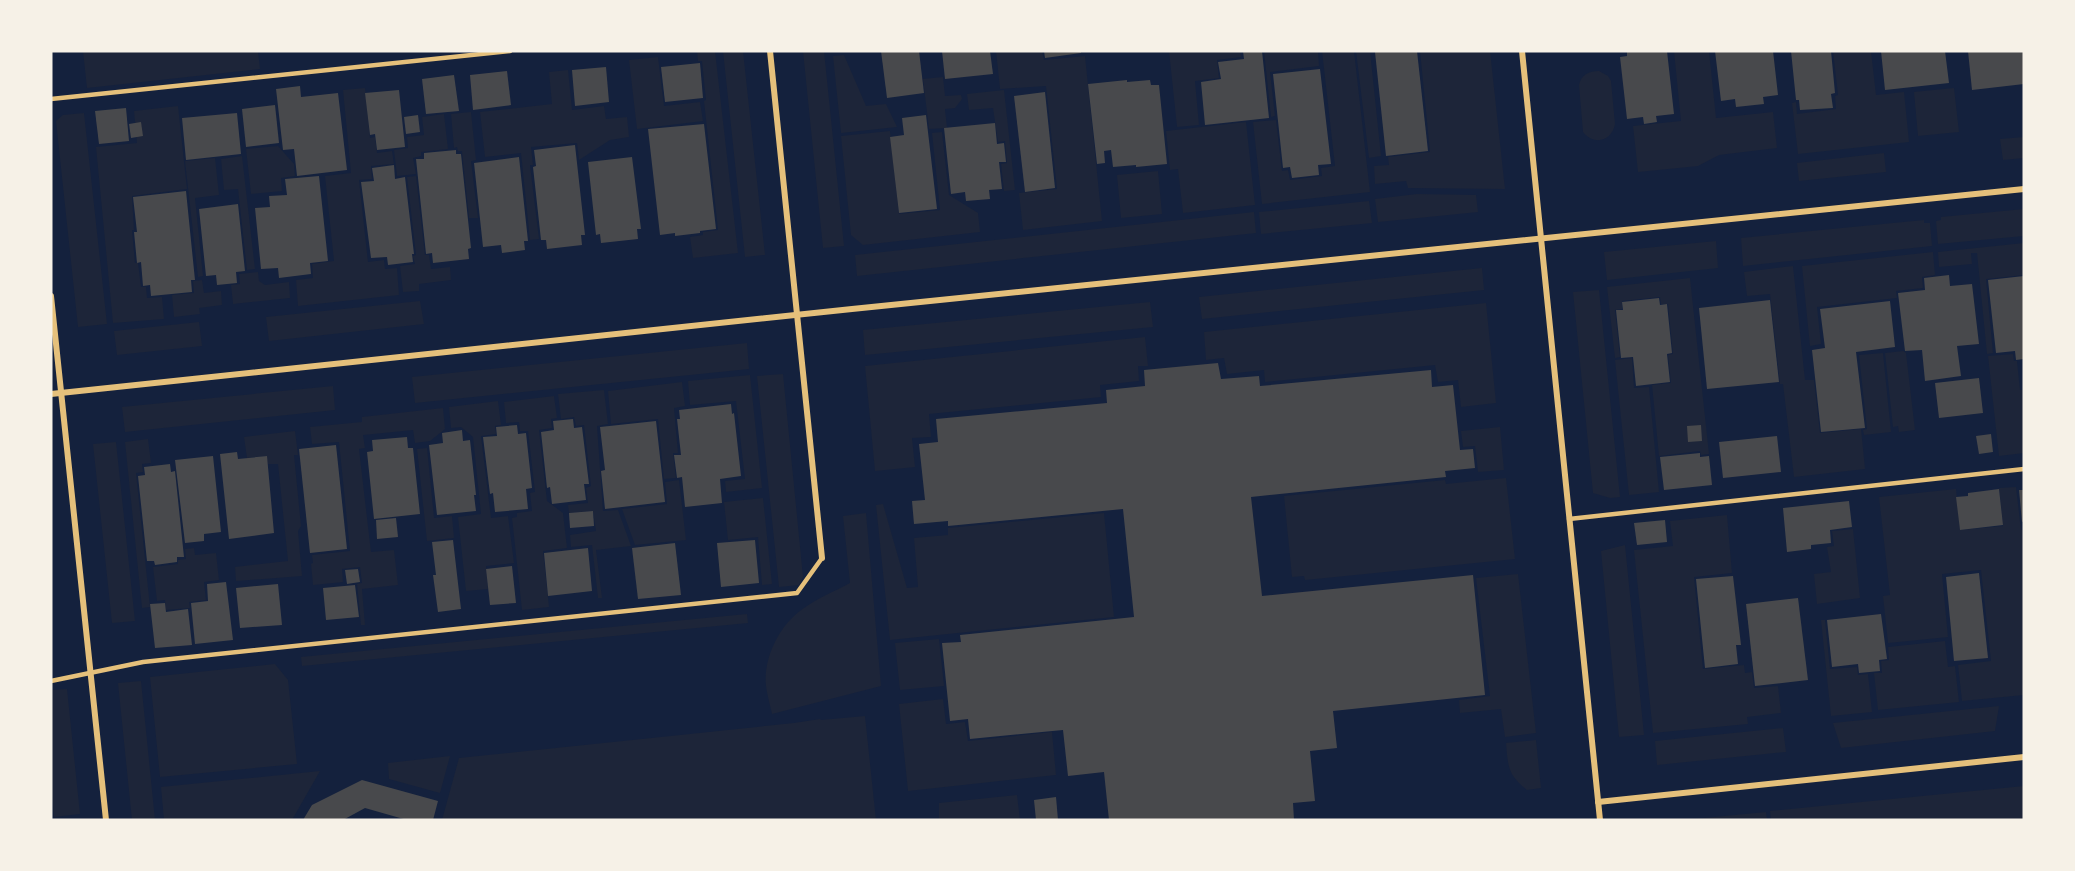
<svg xmlns="http://www.w3.org/2000/svg" width="2075" height="871" viewBox="0 0 2075 871" font-family="'Asap Condensed',sans-serif">
  <style>
    .green { fill: #1d2539 }
    .building { fill: #48494c }
    .lines { fill: none; stroke-linecap: round; stroke-linejoin: round }
    .service { stroke: #e5c07b; stroke-width: 4.5 }
    .minor { stroke: #e5c07b; stroke-width: 6 }
  </style>
  <rect width="100%" height="100%" fill="#14213d"/>
  <g class="green">
    <path d="M83,51H258L260,69L87,88Z"/>
    <path d="M697,51H715L738,253L693,258L690,237L703,235V232L718,230L704,101L706,100L702,61H698Z"/>
    <path d="M723,51H743L765,255L745,257Z"/>
    <path d="M803,51H824L844,246L823,248Z"/>
    <path d="M996,51H1042L1044,60L1085,56L1102,221L1023,230L1019,193L1057,189L1046,86L1000,89Z"/>
    <path d="M1169,51H1240L1241,57L1217,60L1219,78L1195,81L1199,125L1177,127Z"/>
    <path d="M1264,51H1318L1319,66L1270,72L1275,116L1271,117Z"/>
    <path d="M1322,51H1354L1370,192L1262,204L1253,122L1276,120L1282,171L1288,170L1290,180L1322,176L1321,168L1335,166Z"/>
    <path d="M1356,51H1370L1381,156L1369,158Z"/>
    <path d="M1420,51H1490L1505,189L1408,188L1406,181L1375,184L1374,166L1389,165L1388,157L1430,152Z"/>
    <path d="M1674,51H1709L1716,118L1773,112L1777,148L1719,155L1698,166L1638,172L1633,126L1681,121Z"/>
    <path d="M1833,51H1871L1876,95L1904,92L1909,142L1798,154L1792,103L1796,102L1797,114L1836,109L1835,96L1838,95Z"/>
    <path d="M844,55L866,106L886,104L897,127L841,133L833,56Z"/>
    <path d="M658,57L664,106L700,102L703,121L637,129L629,60Z"/>
    <path d="M568,70L572,110L604,106L606,119L627,117L629,137L610,140L579,160L577,143L531,147L533,165H530L539,239L530,240L521,153L485,157L480,112L552,104L549,72Z"/>
    <path d="M1599,71L1608,76L1611,81L1615,124C1612,141 1594,146 1583,132L1579,85C1581,75 1589,71 1599,71Z"/>
    <path d="M943,77L945,96L961,95L962,99L955,108L945,109L947,128L929,129L923,79Z"/>
    <path d="M365,88L370,138L375,137L377,153L392,151L394,164L371,166L372,179L359,180L368,262L384,260L385,269L397,268L399,295L298,306L296,280L313,278L312,264L334,261L325,176L351,173L343,90Z"/>
    <path d="M1954,88L1959,132L1918,136L1914,92Z"/>
    <path d="M1004,90L1015,190L1004,191L1001,164L1007,163L1005,141L998,142L993,108L969,110L967,94Z"/>
    <path d="M178,106L187,189L132,196L134,230H132L135,263H138L141,287H146L147,298L162,297L164,319L113,323L96,147L137,143L134,111Z"/>
    <path d="M471,112L476,160L471,161L478,218H469L462,151H458L457,147L454,148L451,114Z"/>
    <path d="M84,113L107,324L78,327L56,121L63,115Z"/>
    <path d="M444,114L448,149L421,152V156L413,158L416,174L397,176L394,150L408,148L407,137L424,135L422,117Z"/>
    <path d="M1246,122L1255,205L1183,213L1178,169L1170,170L1166,131Z"/>
    <path d="M890,131L899,214L940,210L932,133L942,132L949,195L978,213L980,232L863,245L851,235L841,136Z"/>
    <path d="M2024,137V158L2003,160L2000,139Z"/>
    <path d="M278,146L294,164L295,176L281,178L282,191L251,194L246,149Z"/>
    <path d="M1884,153L1886,172L1799,181L1797,163Z"/>
    <path d="M242,156L255,269L247,270L238,189L224,190L221,159Z"/>
    <path d="M215,158L219,195L195,198L203,276L198,277L185,161Z"/>
    <path d="M1158,171L1162,214L1121,218L1117,175Z"/>
    <path d="M416,176L425,255H429L431,269L450,267L451,280L419,284V291L403,292L400,266L415,264L413,256L416,255L407,177Z"/>
    <path d="M1417,194L1476,195L1478,212L1378,222L1375,199Z"/>
    <path d="M1369,201L1372,223L1261,234L1259,212Z"/>
    <path d="M2024,209V236L1938,244L1936,221L1941,220V217Z"/>
    <path d="M1254,212L1256,233L857,276L855,255Z"/>
    <path d="M1924,220V223H1930L1932,246L1743,266L1741,238Z"/>
    <path d="M1716,241L1718,268L1607,280L1604,252Z"/>
    <path d="M2024,243V275L1986,279L1993,353L1987,354L1977,253H1971L1972,264L1939,267L1938,252Z"/>
    <path d="M1933,252L1935,275L1922,277L1923,288L1896,291L1897,298L1817,307L1821,344L1810,346L1802,266Z"/>
    <path d="M1793,266L1805,380H1814L1820,433L1861,429L1865,469L1794,477L1783,384H1780L1770,294L1747,296L1744,272Z"/>
    <path d="M1482,268L1484,290L1202,319L1199,297Z"/>
    <path d="M258,272L259,281L265,285L289,282L290,298L233,304L231,285L240,284L239,274Z"/>
    <path d="M1690,278L1709,454L1701,455L1700,451L1659,456L1652,385L1671,383L1668,355L1673,354L1668,304H1661L1660,297L1622,301V309L1615,310L1620,357L1615,358L1607,287Z"/>
    <path d="M202,280L204,293L221,291L222,305L199,308L200,314L174,317L172,295L194,293L193,281Z"/>
    <path d="M1599,290L1620,497L1610,498L1593,493L1573,292Z"/>
    <path d="M420,301L424,324L269,341L266,317Z"/>
    <path d="M1150,302L1153,327L865,355L863,330Z"/>
    <path d="M1486,303L1496,403L1461,407L1458,380L1438,382L1435,365L1265,382L1264,370L1227,374L1224,358L1206,360L1204,332Z"/>
    <path d="M199,322L202,346L117,355L114,331Z"/>
    <path d="M1145,337L1148,366H1138L1139,381L1100,385L1101,397L929,414L931,437L912,438L915,467L875,471L865,366Z"/>
    <path d="M747,343L749,369L415,403L412,377Z"/>
    <path d="M1903,351L1906,353L1915,430L1899,432L1898,426L1893,427L1885,353Z"/>
    <path d="M1883,353L1891,432L1864,435L1863,430L1867,429L1859,355Z"/>
    <path d="M2013,354L2014,361H2017L2020,390H2024V453L1999,456L1988,356Z"/>
    <path d="M1632,358L1634,388L1649,387L1659,492L1629,495L1615,360Z"/>
    <path d="M783,374L803,577L799,585L779,587L757,376Z"/>
    <path d="M750,375L762,488L726,492L725,481L745,479L736,401L690,405L688,381Z"/>
    <path d="M682,382L685,406L674,408L678,453H673L676,478L664,479L658,419L611,424L608,391Z"/>
    <path d="M333,386L335,410L125,432L122,407Z"/>
    <path d="M604,390L608,424L597,426L603,511L618,510L631,546L596,550L602,598H598L592,545L571,547L570,535L596,531L593,511L569,513L568,505L588,503L586,488L591,486L584,425L576,426L574,417L561,419L558,394Z"/>
    <path d="M554,396L557,418L551,419L552,428L539,430L547,501L563,513L567,548L543,551L549,607L522,610L512,518L517,517V513L532,511L530,493L535,492L528,431H520L519,422L506,423L504,402Z"/>
    <path d="M498,401L501,425L495,426L496,434L481,436L491,518L508,516L514,563L486,566L488,589L466,591L458,517L481,514L473,437L461,427L451,428L449,407Z"/>
    <path d="M443,408L445,429L430,441L415,443L413,430L363,435L365,448L359,449L371,552L394,550L398,585L362,589L365,625H361L357,584L362,583L360,567L342,569L343,582L313,585L311,564L313,563L312,555L350,551L339,442L312,444L310,427L362,422V417Z"/>
    <path d="M1500,427L1504,470L1478,472L1475,446L1463,447L1461,431Z"/>
    <path d="M295,431L298,455H294L301,526L298,531L302,576L236,581L235,567L288,561L278,464H268L266,456L247,458L244,437Z"/>
    <path d="M148,439L151,463L142,464L143,472L136,473L150,607L142,608L125,442Z"/>
    <path d="M116,442L135,621L112,623L93,444Z"/>
    <path d="M427,448L434,518L452,516L454,538L427,541L417,449Z"/>
    <path d="M1506,478L1515,559L1305,580L1304,576L1292,577L1284,496L1445,480L1446,484Z"/>
    <path d="M679,480L686,540L635,545L622,509L667,504L665,482Z"/>
    <path d="M2016,487L2021,530H2024V695L1962,701L1958,665L1991,661L1981,570L1942,574L1948,637L1888,643L1883,596L1890,595L1879,497L1956,489L1960,530L2003,526L1999,488Z"/>
    <path d="M763,498L772,584L762,585L758,537L728,540L724,502Z"/>
    <path d="M883,504L907,588L918,587L914,538L948,535V528L1104,513L1114,617L890,640L876,505Z"/>
    <path d="M866,513L881,686L772,714C770,704 767,695 766,686C763,657 780,624 804,608C818,598 835,591 850,583L843,516Z"/>
    <path d="M1727,515L1732,573L1694,577L1703,669L1744,665L1745,673L1752,672L1754,688L1778,686L1781,713L1747,717L1748,724L1653,733L1634,550L1673,546L1670,521Z"/>
    <path d="M1853,529L1860,598L1817,604L1814,574L1831,572L1827,547L1834,546L1832,531Z"/>
    <path d="M1625,545L1644,735L1619,737L1601,551Z"/>
    <path d="M194,548L195,555L216,553L219,580L204,582L206,600L189,602L190,608L166,610L165,600L157,601L153,567L178,564V560L186,559L185,549Z"/>
    <path d="M1518,574L1536,733L1505,737L1501,709L1460,713L1459,700L1490,696L1476,578Z"/>
    <path d="M747,614L748,623L302,666L301,657Z"/>
    <path d="M1821,620H1825L1830,669L1857,667L1858,675L1868,674L1872,712L1831,716Z"/>
    <path d="M939,639L944,686L900,690L895,643Z"/>
    <path d="M1945,641L1948,667L1955,666L1959,702L1878,710L1874,673H1882L1881,661L1889,660L1888,647Z"/>
    <path d="M275,664L288,680L297,764L160,777L150,677Z"/>
    <path d="M141,681L155,820H132L118,683Z"/>
    <path d="M67,689L80,814L54,817L51,786V690Z"/>
    <path d="M943,699L946,724L965,722L968,741L1052,732L1056,775L908,791L899,704Z"/>
    <path d="M1999,706L1995,731L1841,748L1833,723Z"/>
    <path d="M865,716L876,820H442L459,758L794,723L820,719L821,720Z"/>
    <path d="M1783,728L1786,752L1657,765L1655,741Z"/>
    <path d="M1536,740L1541,788L1527,790C1508,775 1508,767 1506,743Z"/>
    <path d="M450,756L440,793L389,779L388,763Z"/>
    <path d="M320,771L292,820H164L161,787Z"/>
    <path d="M2024,786V820H1771L1770,811Z"/>
    <path d="M1017,795L1020,820H939V803Z"/>
    <path d="M1766,812L1767,820H1683Z"/>
  </g>
  <g class="building">
    <path d="M881,51H919L924,93L887,98Z"/>
    <path d="M942,51H990L993,74L945,79Z"/>
    <path d="M1044,51H1081V53L1045,58Z"/>
    <path d="M1243,51H1262L1269,118L1205,125L1201,82L1221,79L1218,62L1244,59Z"/>
    <path d="M1385,51H1417L1428,151L1386,156L1375,52Z"/>
    <path d="M1627,51H1667L1674,114L1656,116L1657,122L1644,124L1643,117L1627,119L1620,57L1627,56Z"/>
    <path d="M1715,51H1773L1778,95L1763,97L1764,104L1736,107L1735,99L1721,101Z"/>
    <path d="M1791,51H1831L1835,93L1831,94L1833,108L1800,110L1799,100H1796Z"/>
    <path d="M1881,51H1945L1949,83L1885,90Z"/>
    <path d="M1968,51H2024V84L1972,90Z"/>
    <path d="M700,63L703,98L665,102L661,67Z"/>
    <path d="M606,67L609,102L575,106L572,70Z"/>
    <path d="M1320,69L1331,164L1318,165L1319,175L1292,178L1290,167L1283,168L1273,74Z"/>
    <path d="M507,71L511,105L473,110L470,75Z"/>
    <path d="M454,75L459,111L426,114L422,79Z"/>
    <path d="M1127,80V82L1150,80L1151,85H1159L1167,164L1136,167V165L1113,167L1111,150L1104,151L1105,163L1097,164L1088,84Z"/>
    <path d="M300,86L301,97L338,93L347,170L297,176L294,149L283,150L276,89Z"/>
    <path d="M399,90L405,147L377,150L375,134L370,135L365,93Z"/>
    <path d="M1045,92L1055,188L1025,192L1014,96Z"/>
    <path d="M275,105L279,143L246,147L242,109Z"/>
    <path d="M126,108L129,141L99,144L95,111Z"/>
    <path d="M237,113L241,154L186,160L182,118Z"/>
    <path d="M418,115L420,132L406,134L404,117Z"/>
    <path d="M926,115L937,209L899,213L890,137L904,135L902,118Z"/>
    <path d="M141,122L143,136L131,138L129,124Z"/>
    <path d="M995,123L997,144L1004,143L1006,162H999L1002,189L989,190L990,199L966,201L965,192L951,194L944,128Z"/>
    <path d="M704,124L716,229L700,231V233L675,236V233L660,235L648,129Z"/>
    <path d="M575,145L585,235H581L582,245L547,249L546,240H541L533,167L536,166L534,150Z"/>
    <path d="M456,150V154H461L471,248L468,249L469,259L433,263L432,253L426,254L416,159H424V153Z"/>
    <path d="M519,157L528,241H524L525,250L502,253L501,245L483,247L474,163Z"/>
    <path d="M632,157L641,229H637L638,239L601,243L600,234L596,235L588,162Z"/>
    <path d="M394,165L395,179L405,177L414,254H412L413,262L388,265L387,257L371,258L361,182L374,181L372,168Z"/>
    <path d="M319,176L328,261L310,263L311,274L279,278L278,268L261,269L255,208L270,207L269,196L287,195L285,179Z"/>
    <path d="M186,191L195,280H191L192,292L151,296L150,285L143,286L141,262L137,263L134,232H137L133,197Z"/>
    <path d="M238,204L245,271L236,272L237,283L217,285L216,275L206,276L199,209Z"/>
    <path d="M1949,275L1950,286L1972,284L1979,344L1957,346L1961,376L1925,381L1922,350L1905,351L1898,293L1925,290L1924,278Z"/>
    <path d="M2024,276V359L2016,360L2015,351L1996,353L1988,280Z"/>
    <path d="M1659,298L1660,305L1667,304L1672,353L1667,354L1670,382L1636,386L1633,357L1621,358L1616,310H1623L1622,302Z"/>
    <path d="M1770,300L1779,382L1707,389L1699,308Z"/>
    <path d="M1890,301L1895,347L1856,352L1865,428L1821,432L1812,350L1825,348L1820,309Z"/>
    <path d="M1218,363L1221,379L1259,376L1260,386L1431,370L1432,387L1453,385L1460,450L1473,449L1475,468L1445,471L1446,477L1251,497L1262,596L1473,575L1485,695L1333,711L1337,748L1310,751L1315,801L1293,803L1294,820H1109L1104,772L1068,776L1063,730L970,739L968,719L950,721L942,643L961,642L960,635L1134,617L1123,509L948,526V521L914,524L912,501L925,500L919,444L938,442L936,419L1107,403L1106,390L1145,386L1144,370Z"/>
    <path d="M1979,378L1983,413L1939,418L1935,383Z"/>
    <path d="M731,404L732,414L734,413L741,476L720,479L722,503L685,507L682,477L677,478L674,455H681L677,419H680L679,410Z"/>
    <path d="M573,419L574,428L582,427L589,484H584L586,500L552,504L550,487L547,488L541,432L554,430L553,421Z"/>
    <path d="M656,421L665,502L605,509L601,471L605,470L600,427Z"/>
    <path d="M517,425L518,434L526,433L532,488L526,489L528,509L495,512L493,493L490,494L483,437L497,436L496,427Z"/>
    <path d="M1701,425L1702,441L1688,442L1687,426Z"/>
    <path d="M462,430L463,441L470,440L476,495H474L476,511L437,515L429,445L443,443L442,433Z"/>
    <path d="M1991,434L1993,452L1979,454L1976,436Z"/>
    <path d="M1777,436L1781,472L1723,478L1719,442Z"/>
    <path d="M407,437L408,448H413L420,514L374,519L367,452L373,451L372,440Z"/>
    <path d="M336,445L347,549L310,553L299,449Z"/>
    <path d="M237,452L238,459L267,456L274,533L229,539L220,454Z"/>
    <path d="M1700,453V457L1709,456L1712,485L1664,490L1660,457Z"/>
    <path d="M213,456L221,532L204,534V541L185,543L175,460Z"/>
    <path d="M170,464L171,472L175,471L184,557H177V562L155,565L154,561H147L138,476L145,475L144,467Z"/>
    <path d="M1999,489L2003,525L1960,530L1956,497L1968,496V493Z"/>
    <path d="M2019,490H2024V521L2022,522Z"/>
    <path d="M1849,501L1852,527L1830,530L1831,543L1811,545V549L1787,552L1783,508Z"/>
    <path d="M593,511L594,526L570,528L569,513Z"/>
    <path d="M396,518L398,537L377,539L376,520Z"/>
    <path d="M1665,520L1667,542L1637,545L1634,523Z"/>
    <path d="M453,540L461,609L438,612L433,575H436L432,542Z"/>
    <path d="M755,540L759,583L721,587L717,543Z"/>
    <path d="M675,543L681,595L638,599L632,548Z"/>
    <path d="M588,548L592,591L548,596L544,553Z"/>
    <path d="M512,566L516,603L490,605L486,569Z"/>
    <path d="M358,569L360,582L347,584L345,570Z"/>
    <path d="M1979,573L1988,658L1954,661L1946,577Z"/>
    <path d="M1733,576L1741,645H1736L1738,664L1705,668L1696,579Z"/>
    <path d="M226,582L233,640L195,644L191,603L208,601L207,584Z"/>
    <path d="M278,584L282,625L240,628L236,588Z"/>
    <path d="M355,585L359,617L326,620L323,588Z"/>
    <path d="M1798,598L1808,680L1755,686L1746,604Z"/>
    <path d="M165,603L166,612L188,609L192,645L155,648L150,604Z"/>
    <path d="M1881,614L1887,659L1879,660L1880,671L1859,673L1858,664L1832,667L1827,620Z"/>
    <path d="M362,780L438,801L433,820H407L365,808L343,820H303L312,805Z"/>
    <path d="M1056,797L1058,820H1036L1034,800Z"/>
  </g>
  <g class="lines">
    <g class="service">
      <path d="M51,99L510,51"/>
      <path d="M1569,519L2024,469"/>
      <path d="M51,681L143,662L797,593L822,558"/>
    </g>
    <g class="minor">
      <path d="M770,51L822,558"/>
      <path d="M1522,51L1600,820"/>
      <path d="M51,296L106,820"/>
      <path d="M51,394L852,309L2024,189"/>
      <path d="M1598,802L2024,757"/>
    </g>
  </g>
  <rect width="2075" height="871" fill="none" stroke="#f6f1e7" stroke-width="105"/>
</svg>
